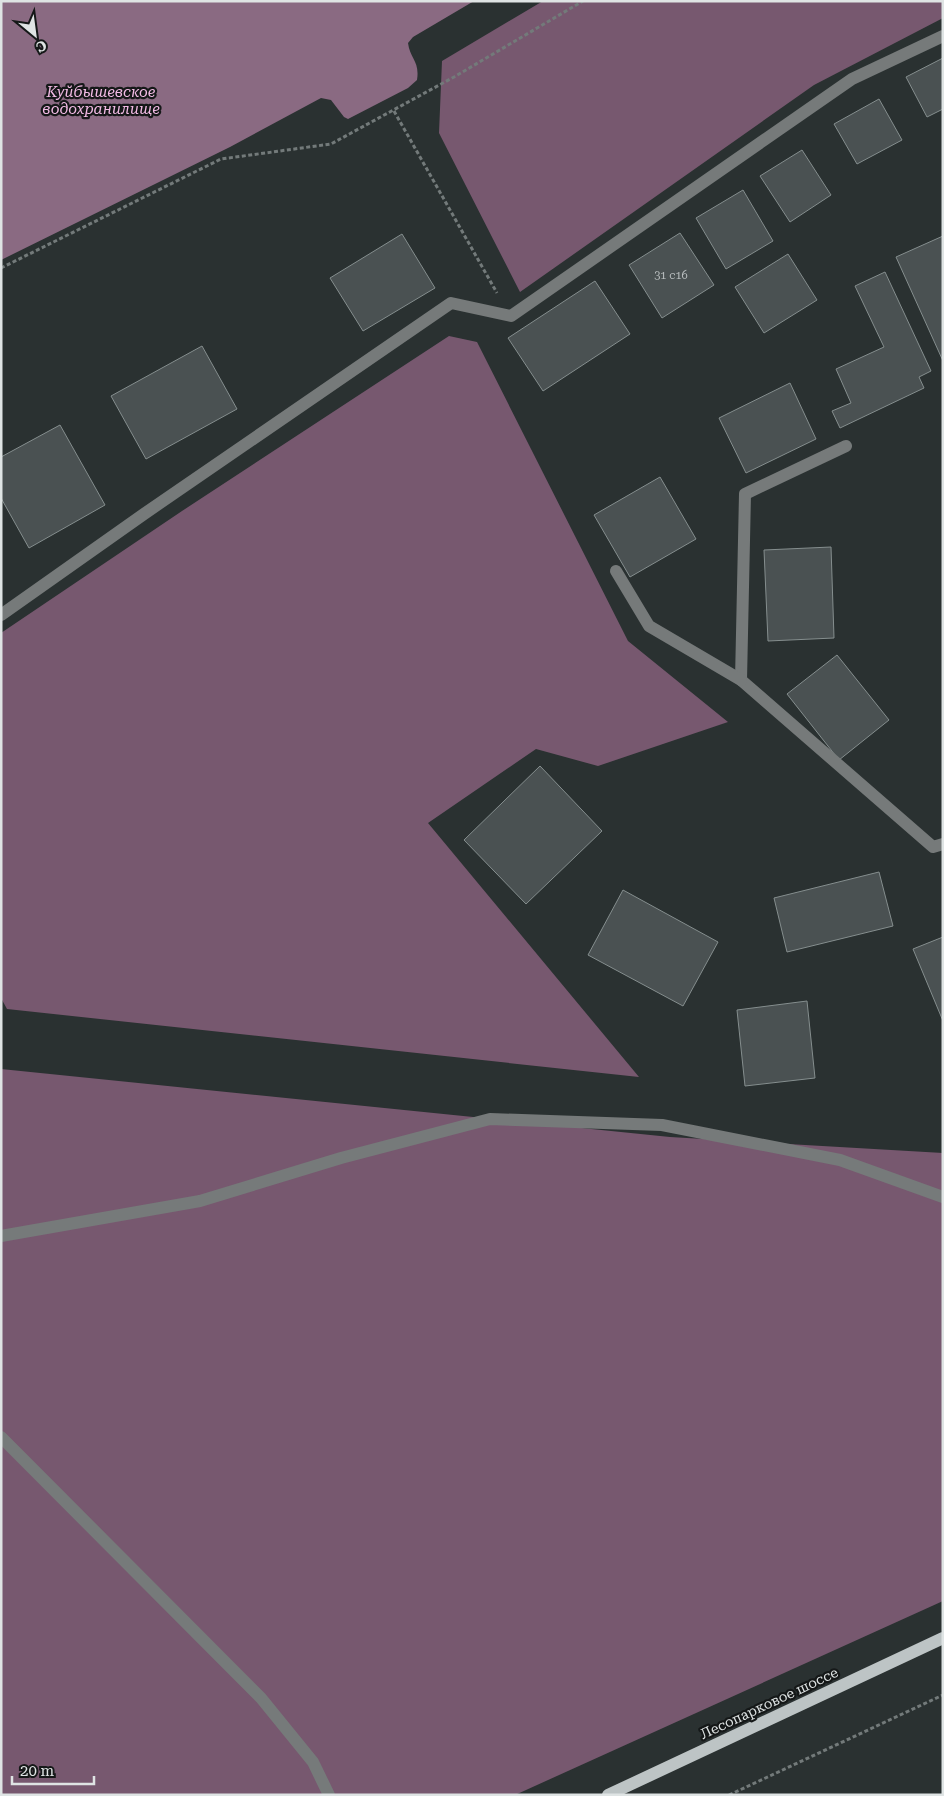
<svg xmlns="http://www.w3.org/2000/svg" width="944" height="1796" viewBox="0 0 944 1796" font-family="'Roboto Serif',serif">
  <style>
    .forest { fill: #77586f }
    .water { fill: #8a6a82 }
    .building { fill: #4a5152; stroke: #858e8e }
    .lines { fill: none; stroke-linecap: round; stroke-linejoin: round }
    .path { stroke: #737a7a; stroke-width: 3; stroke-dasharray: 4 2.5; stroke-linecap: butt }
    .minor { stroke: #767a7a; stroke-width: 12 }
    .major { stroke: #bdc4c5; stroke-width: 12 }
    .labels { text-anchor: middle; stroke-width: 4.5; stroke-linejoin: round; paint-order: stroke }
    .number-label { font-size: 11px; fill: #babfc0 }
    .street-label { font-size: 14px; fill: #dfe4e4; stroke: #151818 }
    .water-label { font-size: 15px; font-style: italic; fill: #f3bbe5; stroke: #151818 }
  </style>
  <rect width="100%" height="100%" fill="#2a3131"/>
  <g class="forest">
    <path d="M543,1H943V18L814,85L520,292L439,133L442,61Z"/>
    <path d="M449,336L477,342L628,641L728,722L598,766L536,749L428,823L639,1077L7,1009L1,998V633L182,511Z"/>
    <path d="M1,1069L670,1137L943,1153V1601L515,1795H1Z"/>
  </g>
  <path class="water" d="M1,1H474L413,37L408,43C410,59 420,61 417,80L408,88L348,119L344,117L331,100L321,98L230,147L1,260Z"/>
  <g class="building">
    <path d="M943,58V109L927,117L906,77Z"/>
    <path d="M879,99L902,140L857,164L834,124Z"/>
    <path d="M802,150L831,195L790,222L760,176Z"/>
    <path d="M743,190L773,241L726,269L696,218Z"/>
    <path d="M680,233L714,285L662,318L629,265Z"/>
    <path d="M402,234L435,288L363,331L330,278Z"/>
    <path d="M943,236V361L896,257Z"/>
    <path d="M788,254L817,300L764,333L735,287Z"/>
    <path d="M885,272L931,371L919,377L924,388L840,428L832,411L851,403L836,369L884,347L855,286Z"/>
    <path d="M595,281L630,334L543,391L508,338Z"/>
    <path d="M202,346L237,409L146,459L111,396Z"/>
    <path d="M790,383L816,439L746,473L719,418Z"/>
    <path d="M60,425L105,505L29,548L1,498V457Z"/>
    <path d="M660,477L696,539L630,577L594,515Z"/>
    <path d="M831,547L834,638L768,641L764,550Z"/>
    <path d="M837,655L889,720L839,760L787,694Z"/>
    <path d="M540,766L602,831L526,904L464,840Z"/>
    <path d="M879,872L893,926L787,952L774,898Z"/>
    <path d="M623,890L718,942L683,1006L588,955Z"/>
    <path d="M943,937V1021L913,949Z"/>
    <path d="M807,1001L815,1078L745,1086L737,1010Z"/>
  </g>
  <g class="lines">
    <g class="path">
      <path d="M394,111L497,293"/>
      <path d="M1,268L221,159L331,144L454,77L583,1"/>
      <path d="M729,1795L943,1695"/>
    </g>
    <g class="minor">
      <path d="M846,446L745,494L741,680L933,847L943,844"/>
      <path d="M616,571L649,626L741,680"/>
      <path d="M1,615L144,514L451,303L511,316L852,79L943,36"/>
      <path d="M1,1236L200,1201L341,1158L490,1119L662,1125L840,1160L943,1197"/>
      <path d="M1,1437L261,1698L313,1762L329,1795"/>
    </g>
    <path class="major" d="M608,1795L943,1638"/>
  </g>
  <g class="labels">
    <g class="number-label">
      <text x="671" y="279">31 с16</text>
    </g>
    <g class="street-label">
      <text transform="translate(769 1703) rotate(-25)" y="5">Лесопарковое шоссе</text>
    </g>
    <g class="water-label">
      <text x="101" y="97">Куйбышевское<tspan x="101" dy="17">водохранилище</tspan></text>
    </g>
  </g>
  <rect width="944" height="1796" fill="none" stroke="#dfe4e4" stroke-width="5"/>
  <g transform="translate(35 35) rotate(151)" stroke="#151818" stroke-width="4" paint-order="stroke">
  <path d="M0-4L9 19L0 12L-9 19Z" fill="#dfe4e4"/>
  <text y="-8" font-size="14" font-weight="bold" text-anchor="middle" fill="#dfe4e4">С</text>
  </g>
  <path d="M12 1776v8h82v-8" fill="none" stroke="#dfe4e4" stroke-width="2.5"/>
  <text x="20" y="1776" font-size="15" fill="#dfe4e4" stroke="#151818" stroke-width="4" paint-order="stroke">20 m</text>
</svg>
